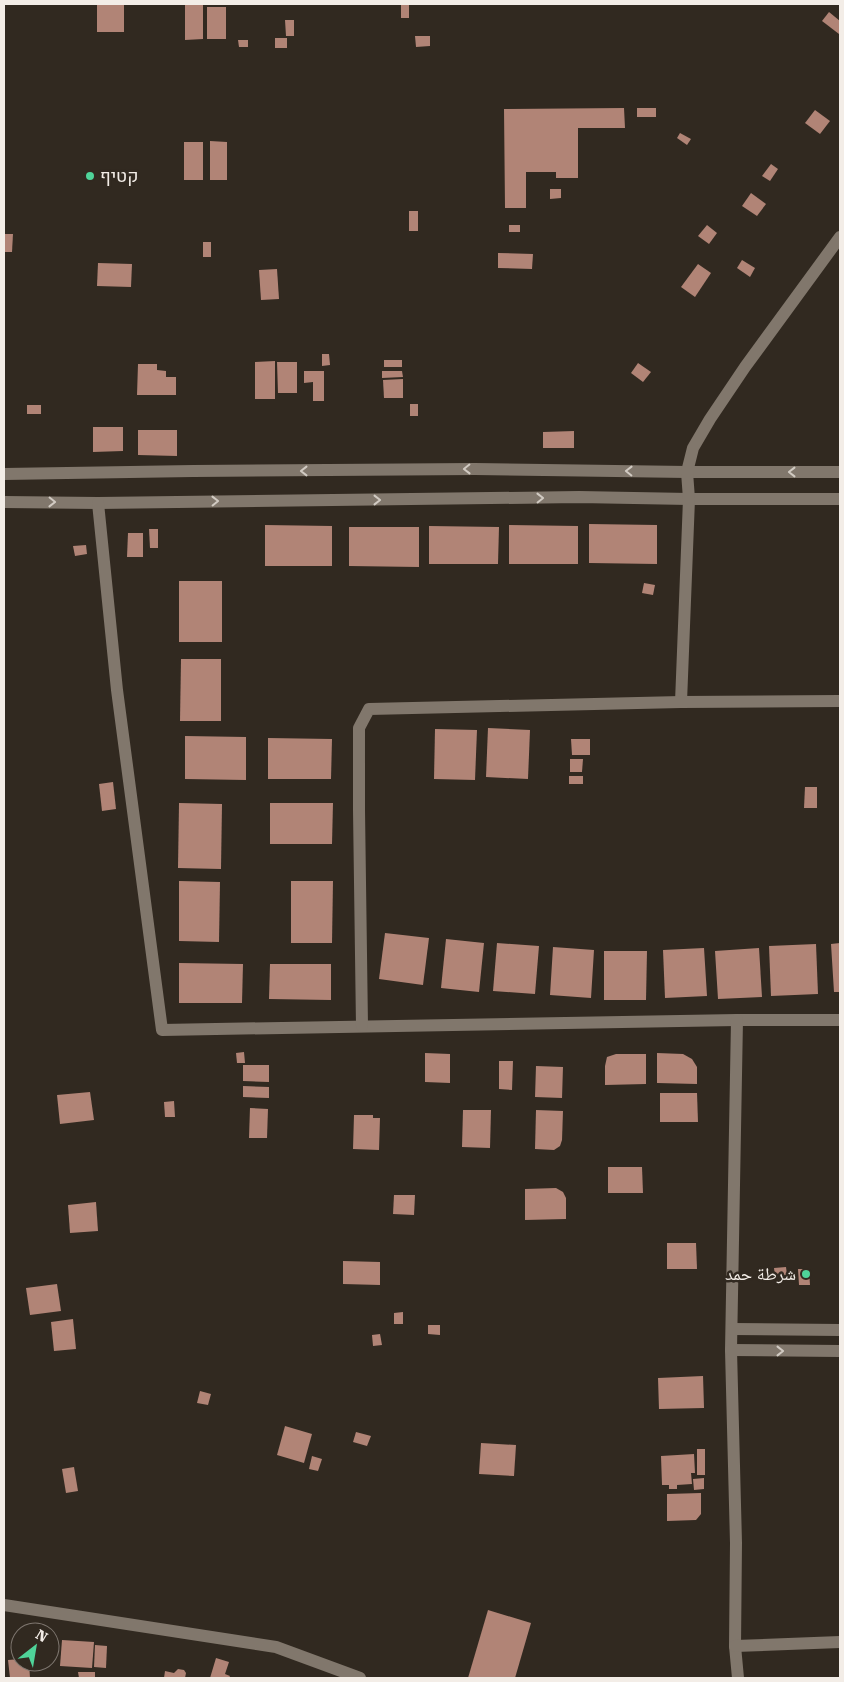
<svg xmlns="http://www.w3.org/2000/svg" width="844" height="1682" viewBox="0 0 844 1682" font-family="'Roboto Serif','Noto Naskh Arabic',Heebo,serif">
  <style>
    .building { fill: #b18476 }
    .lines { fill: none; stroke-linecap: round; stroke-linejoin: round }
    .minor { stroke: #81776c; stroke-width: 12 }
    .oneway { stroke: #d1cac2 }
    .poi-dot { fill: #4fd399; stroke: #312920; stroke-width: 2 }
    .labels { text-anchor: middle; stroke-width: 5; stroke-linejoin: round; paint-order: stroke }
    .poi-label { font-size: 18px; fill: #f3ede7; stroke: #312920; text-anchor: start }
  </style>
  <rect width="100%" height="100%" fill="#312920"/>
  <g class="building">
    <rect x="97" y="4" width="27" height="28"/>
    <rect x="401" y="4" width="8" height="14"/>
    <path d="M185,5H203V39L185,40Z"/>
    <rect x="207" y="7" width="19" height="32"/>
    <path d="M829,12L840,21V33L839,34L822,21Z"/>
    <path d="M285,20H294V36H286Z"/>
    <path d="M415,36H430V46L416,47Z"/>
    <rect x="275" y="38" width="12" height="10"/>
    <path d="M238,40H248V47H239Z"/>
    <path d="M624,108L625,128H578V178H556V172H526V208H505L504,109Z"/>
    <rect x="637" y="108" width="19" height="9"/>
    <path d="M815,110L830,121L820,134L805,123Z"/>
    <path d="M680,133L691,139L687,145L677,138Z"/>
    <path d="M210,141L227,142V180H210Z"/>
    <rect x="184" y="142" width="19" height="38"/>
    <path d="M771,164L778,169L770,181L762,176Z"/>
    <path d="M550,189H561V198L550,199Z"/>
    <path d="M751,193L766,204L757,216L742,206Z"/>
    <rect x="409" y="211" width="9" height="20"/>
    <rect x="509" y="225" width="11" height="7"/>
    <path d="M707,225L717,233L709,244L698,236Z"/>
    <path d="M4,234H13L12,252H4Z"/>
    <rect x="203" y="242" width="8" height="15"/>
    <path d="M498,253L533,254L532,269L498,268Z"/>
    <path d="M742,260L755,268L750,277L737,268Z"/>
    <path d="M98,263L132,264L131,287L97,286Z"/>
    <path d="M698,264L711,273L695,297L681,287Z"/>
    <path d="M277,269L279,299L261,300L259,270Z"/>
    <path d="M322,354H329L330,365L322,366Z"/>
    <rect x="384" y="360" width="18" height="7"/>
    <path d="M275,361V399H255V362Z"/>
    <path d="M277,362H297V393H278Z"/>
    <path d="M638,363L651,372L643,382L631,373Z"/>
    <path d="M138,364H157V370L166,371V377H176V395H137Z"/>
    <path d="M304,371H324V401H313V382L304,383Z"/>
    <path d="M382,371H402L403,377L382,378Z"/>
    <path d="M403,379V398H384L383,380Z"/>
    <rect x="410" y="404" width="8" height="12"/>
    <rect x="27" y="405" width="14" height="9"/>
    <path d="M93,427H123V451L93,452Z"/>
    <path d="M138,430H177V456L138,455Z"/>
    <path d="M574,431V448H543V432Z"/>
    <path d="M589,524L657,525V564L589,563Z"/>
    <path d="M265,525L332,526V566H265Z"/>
    <path d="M509,525L578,526V564H509Z"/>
    <path d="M429,526L499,527L498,564H429Z"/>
    <path d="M349,527H419V567L349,566Z"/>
    <path d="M149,529H158V548H150Z"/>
    <path d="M128,533H143V557H127Z"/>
    <path d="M86,545L87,554L75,556L73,546Z"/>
    <rect x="179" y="581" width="43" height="61"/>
    <path d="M644,583L655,585L653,595L642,593Z"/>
    <path d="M181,659H221V721H180Z"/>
    <path d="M488,728L530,730L528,779L486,777Z"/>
    <path d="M435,729L477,730L475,780L434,779Z"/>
    <path d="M185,736L246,737V780L185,779Z"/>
    <path d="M268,738L332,739L331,779H268Z"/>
    <path d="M571,739H590V755H572Z"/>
    <path d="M570,759H583L582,772H570Z"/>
    <rect x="569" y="776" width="14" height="8"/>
    <path d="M113,782L116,809L102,811L99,784Z"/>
    <path d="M805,787H817V808H804Z"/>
    <path d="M179,803L222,804L221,869L178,868Z"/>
    <path d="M270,803H333L332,844H270Z"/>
    <path d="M179,881L220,882L219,942L179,941Z"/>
    <path d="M291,881H333L332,943H291Z"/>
    <path d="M385,933L429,938L423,985L379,979Z"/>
    <path d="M446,939L484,943L479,992L441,988Z"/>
    <path d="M497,943L539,946L535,994L493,991Z"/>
    <path d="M840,943V992H834L831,944Z"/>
    <path d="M816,944L818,994L771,996L769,946Z"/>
    <path d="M553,947L594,950L591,998L550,995Z"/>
    <path d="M704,948L707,996L665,998L663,950Z"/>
    <path d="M759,948L762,997L718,999L715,951Z"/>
    <path d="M604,951H647L646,1000H604Z"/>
    <path d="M179,963L243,964L242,1003H179Z"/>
    <path d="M270,964H331V1000L269,999Z"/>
    <path d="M244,1052L245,1063H237L236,1053Z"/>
    <path d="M425,1053L450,1054V1083L425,1082Z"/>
    <path d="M657,1053L683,1054L692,1059L697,1067V1084L657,1083Z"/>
    <path d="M616,1054H646V1084L605,1085V1066L607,1057Z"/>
    <path d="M499,1061H513L512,1090L499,1089Z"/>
    <path d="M243,1065H269V1082L243,1081Z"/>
    <path d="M536,1066L563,1067L562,1098L535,1097Z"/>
    <path d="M243,1086L269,1087V1098L243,1097Z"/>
    <path d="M90,1092L94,1120L60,1124L57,1095Z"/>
    <path d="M660,1093H697L698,1122H660Z"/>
    <path d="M174,1101L175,1117H165L164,1102Z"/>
    <path d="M250,1108L268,1109L267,1138H249Z"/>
    <path d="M463,1110H491L490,1148L462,1147Z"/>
    <path d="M536,1110L563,1111L562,1140L560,1146L554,1150L535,1149Z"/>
    <path d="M354,1115H373V1118H380L379,1150L353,1149Z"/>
    <path d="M608,1167H642L643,1193H608Z"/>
    <path d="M556,1188L563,1192L566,1198V1219L525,1220V1189Z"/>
    <path d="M394,1195H415L414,1215L393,1214Z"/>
    <path d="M96,1202L98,1231L70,1233L68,1205Z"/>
    <path d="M667,1243H696L697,1269H667Z"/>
    <path d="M343,1261L380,1262V1285L343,1284Z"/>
    <path d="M786,1267L787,1275L775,1276L774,1268Z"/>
    <path d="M798,1269H809L810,1285H799Z"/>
    <path d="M57,1284L61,1311L30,1315L26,1288Z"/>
    <path d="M403,1312V1324H394V1313Z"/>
    <path d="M73,1319L76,1349L54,1351L51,1322Z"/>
    <path d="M428,1325H440V1335L428,1334Z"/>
    <path d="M380,1334L382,1345L373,1346L372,1335Z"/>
    <path d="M703,1376L704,1408L659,1409L658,1378Z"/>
    <path d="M200,1391L211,1394L208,1405L197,1403Z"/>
    <path d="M285,1426L312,1434L304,1463L277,1455Z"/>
    <path d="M356,1432L371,1436L367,1446L353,1442Z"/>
    <path d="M481,1443L516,1445L514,1476L479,1474Z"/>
    <rect x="697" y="1449" width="8" height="26"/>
    <path d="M694,1454L695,1473H691L692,1484L677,1485V1489H669V1485H662L661,1456Z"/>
    <path d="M312,1456L322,1459L318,1471L309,1469Z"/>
    <path d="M74,1467L78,1491L66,1493L62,1469Z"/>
    <path d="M704,1478V1489L694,1490L693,1479Z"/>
    <path d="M701,1493V1514L696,1520L667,1521V1494Z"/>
    <path d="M488,1610L531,1623L515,1678H468Z"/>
    <path d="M20,1638V1658H15L13,1639Z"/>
    <path d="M62,1640L94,1642L92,1668L60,1666Z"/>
    <path d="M95,1645L107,1646L106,1668L94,1667Z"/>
    <path d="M216,1658L229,1662L225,1674L230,1676L229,1678H210Z"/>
    <path d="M20,1659V1662H29L30,1678H10L8,1660Z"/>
    <path d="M178,1669L184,1670L186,1673L185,1678H164L165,1671L174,1673Z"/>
    <path d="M78,1672H95V1678H79Z"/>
  </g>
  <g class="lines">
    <g class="minor">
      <path d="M4,474L193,471L475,469L687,472H840"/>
      <path d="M4,502L98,503L579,497L689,499H840"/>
      <path d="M98,503L117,690L162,1030L737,1020H840"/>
      <path d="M681,702L689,499L687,472L693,448L710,419L745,367L840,237"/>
      <path d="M737,1020L731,1350L736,1543L735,1646L738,1678"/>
      <path d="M362,1026L359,810V728L369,709L681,702L840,701"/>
      <path d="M732,1329L840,1330"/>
      <path d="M731,1350L840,1351"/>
      <path d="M4,1605L276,1647L360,1678"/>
      <path d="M735,1646L840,1642"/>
    </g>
  </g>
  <defs><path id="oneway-chevron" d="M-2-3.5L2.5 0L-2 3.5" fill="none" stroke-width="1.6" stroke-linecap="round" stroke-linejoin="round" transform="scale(1.25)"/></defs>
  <g class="oneway">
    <use href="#oneway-chevron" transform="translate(467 469) rotate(179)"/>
    <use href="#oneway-chevron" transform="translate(304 471) rotate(-180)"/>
    <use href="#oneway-chevron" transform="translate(629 471) rotate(-179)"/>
    <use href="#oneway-chevron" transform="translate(792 472) rotate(180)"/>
    <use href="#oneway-chevron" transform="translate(540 498) rotate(-1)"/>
    <use href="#oneway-chevron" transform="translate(377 500)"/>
    <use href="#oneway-chevron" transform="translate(215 501) rotate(-1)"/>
    <use href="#oneway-chevron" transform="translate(52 502) rotate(1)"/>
    <use href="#oneway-chevron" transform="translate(780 1351)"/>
  </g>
  <g class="poi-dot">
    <circle cx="90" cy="176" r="5"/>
    <circle cx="806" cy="1274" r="5"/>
  </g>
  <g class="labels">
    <g class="poi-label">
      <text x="100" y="182">קטיף</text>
      <text x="796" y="1280" text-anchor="end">شرطة حمد</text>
    </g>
  </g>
  <rect width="844" height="1682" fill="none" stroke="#f3ede7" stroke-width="10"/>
  <g transform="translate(35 1647) rotate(31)"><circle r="24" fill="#312920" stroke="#7f7770"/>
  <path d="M0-4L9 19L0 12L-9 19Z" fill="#4fd399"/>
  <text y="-8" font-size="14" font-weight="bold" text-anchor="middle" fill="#f3ede7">N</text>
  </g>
</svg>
